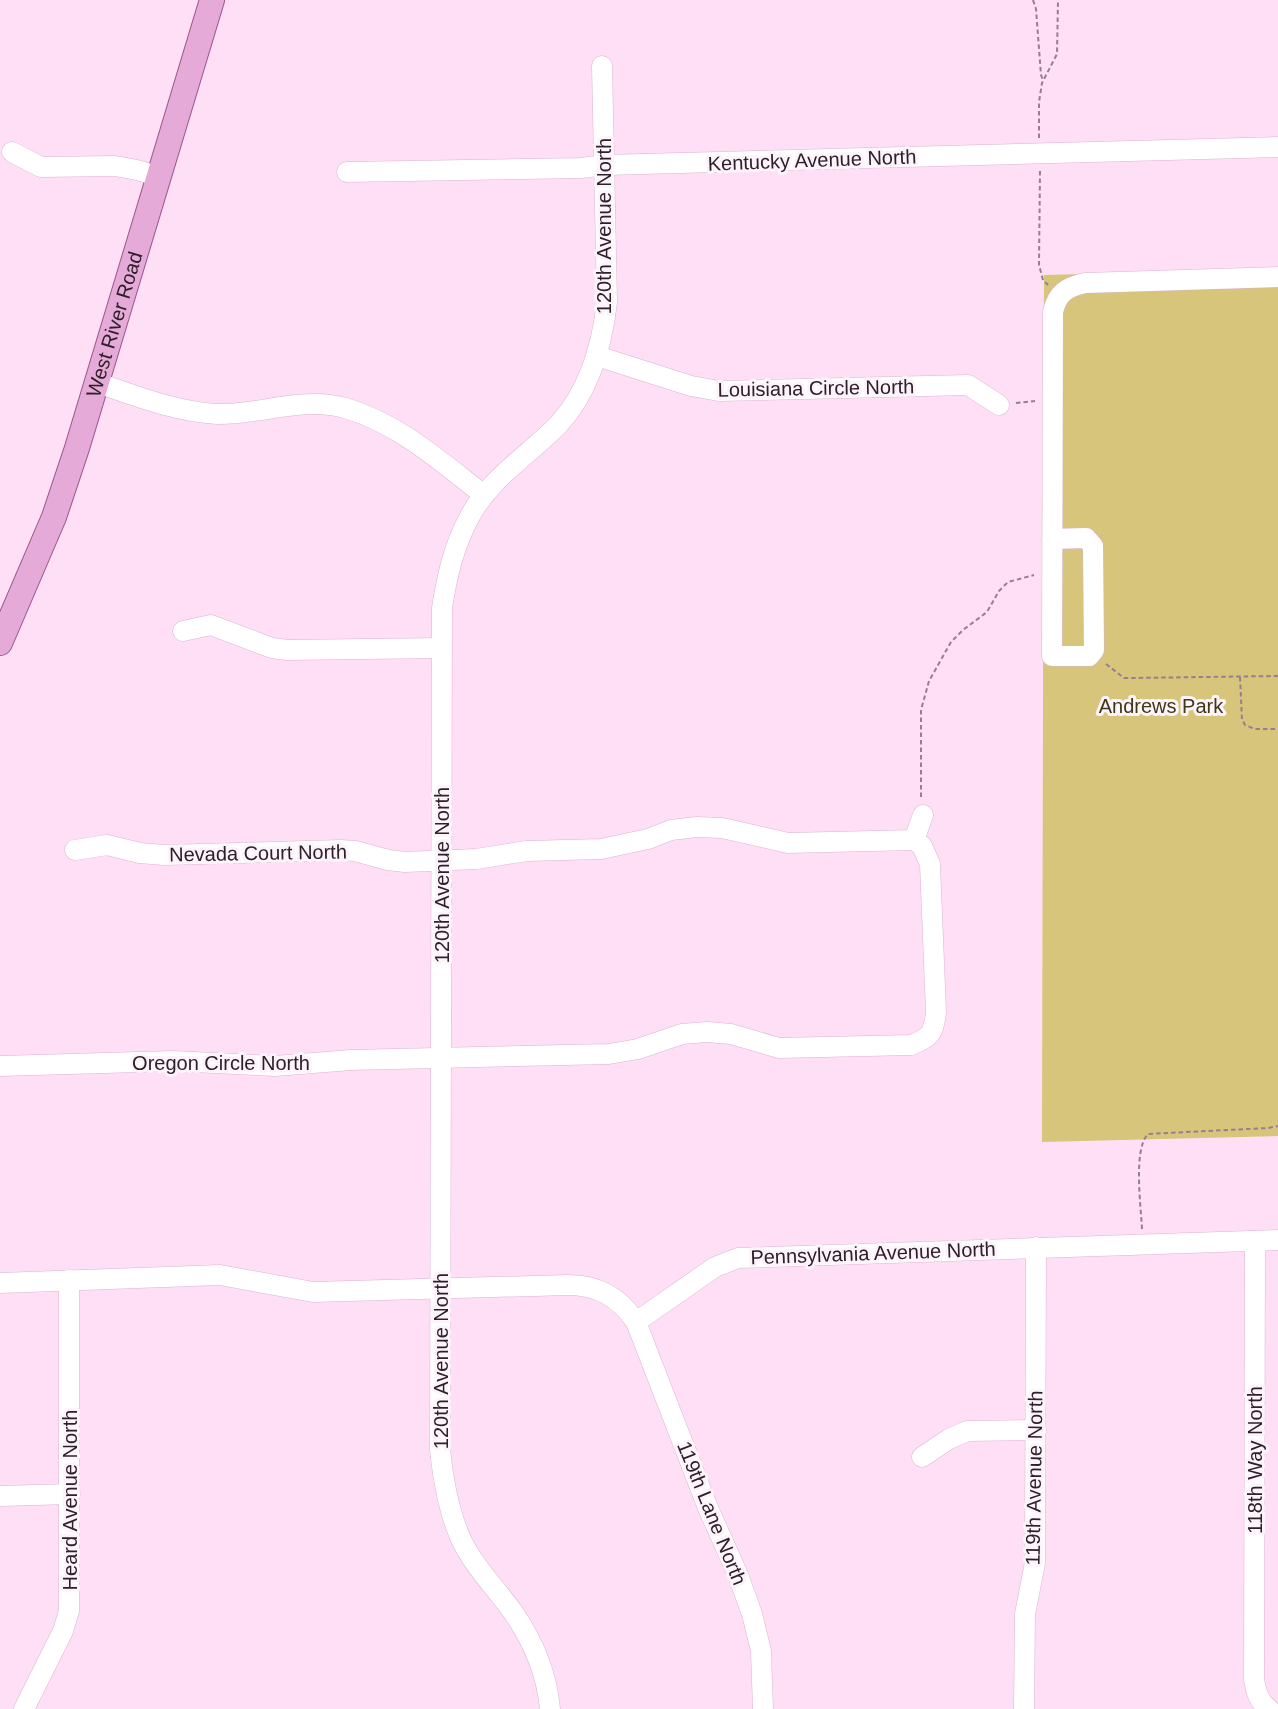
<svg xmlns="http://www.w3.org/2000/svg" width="1278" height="1709" viewBox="0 0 1278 1709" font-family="Helvetica,sans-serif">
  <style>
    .green { fill: #d6c57b }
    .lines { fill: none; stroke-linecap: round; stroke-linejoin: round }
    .minor-casing { stroke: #dab5d0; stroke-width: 21 }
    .major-casing { stroke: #9b558a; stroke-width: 26 }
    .path { stroke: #967f8f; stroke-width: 2; stroke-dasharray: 4.5 3; stroke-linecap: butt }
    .minor { stroke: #fff; stroke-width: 20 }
    .major { stroke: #e6aad8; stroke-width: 24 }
    .labels { text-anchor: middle; stroke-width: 6; stroke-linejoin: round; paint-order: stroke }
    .street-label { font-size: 20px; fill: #2e202a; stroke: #fcf4fa }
    .park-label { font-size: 20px; fill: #3f3816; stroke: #fcf4fa }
  </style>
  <rect width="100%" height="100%" fill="#fedff5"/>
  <path class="green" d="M1278,269V1136L1042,1142L1044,275Z"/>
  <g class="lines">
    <defs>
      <g id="minor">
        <path d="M12,152L41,167L115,166L137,170L160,177"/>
        <path d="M347,172L581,168L605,165L1278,147"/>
        <path d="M597,356L691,386L719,391L968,385L999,405"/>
        <path d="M98,383C136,396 176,412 217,414C260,415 302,396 345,408C398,423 441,462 484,495"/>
        <path d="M1052,539L1086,538L1093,546L1094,650L1089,656H1052L1053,312C1057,293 1067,287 1085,283L1278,277"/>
        <path d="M183,631L211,625L272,648L287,650L442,648"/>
        <path d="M75,850L107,845L140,853L164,855L341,850L355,851L388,860L405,862L476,859L527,851L601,849L648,839L671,830L697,827L722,828L788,843L914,840"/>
        <path d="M0,1066L173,1061L275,1066L351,1060L609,1054L638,1049L682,1034L707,1032L731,1034L779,1048L911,1045C930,1038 934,1033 936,1012L930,864L922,846L914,840L923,815"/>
        <path d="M1255,1241L1254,1679C1256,1691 1258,1701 1269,1709"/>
        <path d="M0,1283L220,1275L313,1292L568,1285C598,1285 619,1297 636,1322L708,1508L738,1575L752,1614L761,1651L763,1709"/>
        <path d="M636,1322L715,1267L738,1258L1278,1240"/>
        <path d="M922,1457L949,1439L967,1431L1036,1430"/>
        <path d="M0,1496L70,1494"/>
        <path d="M24,1709L63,1631L69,1611V1280"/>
        <path d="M550,1709C547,1674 533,1641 513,1612C495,1587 473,1566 460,1537C448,1509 443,1479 440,1449L442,608C447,576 454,545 470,516C491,477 529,455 559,424C590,390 602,346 607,302L602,66"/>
        <path d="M1024,1709L1025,1614L1035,1563L1036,1247"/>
      </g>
      <g id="major">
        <path id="s1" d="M0,643L54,517L77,448L212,0"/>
      </g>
    </defs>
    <use href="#minor" class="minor-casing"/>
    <use href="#major" class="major-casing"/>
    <g class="path">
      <path d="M1033,0L1036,9L1041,75L1043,80"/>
      <path d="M1039,138V102L1042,83L1057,54L1058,0"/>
      <path d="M1040,171L1039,265L1043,280L1048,285"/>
      <path d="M1016,403L1035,401"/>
      <path d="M1106,664L1124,678H1131L1278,676"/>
      <path d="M1240,677L1242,719L1245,725L1255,729H1278"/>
      <path d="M921,797V710L929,681L951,642L963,630L987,612L999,591L1008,582L1034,575"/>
      <path d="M1142,1229C1141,1207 1133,1149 1148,1134L1268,1128L1278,1126"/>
    </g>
    <use href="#minor" class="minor"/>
    <use href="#major" class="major"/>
  </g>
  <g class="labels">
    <g class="street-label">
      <text transform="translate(812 160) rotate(-2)" y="7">Kentucky Avenue North</text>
      <text transform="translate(604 226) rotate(-90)" y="7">120th Avenue North</text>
      <text dy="7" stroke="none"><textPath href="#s1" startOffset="339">West River Road</textPath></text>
      <text transform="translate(816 388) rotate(-1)" y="7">Louisiana Circle North</text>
      <text transform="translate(258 853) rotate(-1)" y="7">Nevada Court North</text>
      <text transform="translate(442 875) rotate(-90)" y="7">120th Avenue North</text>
      <text x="221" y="1070">Oregon Circle North</text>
      <text transform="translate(873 1253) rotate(-2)" y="7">Pennsylvania Avenue North</text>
      <text transform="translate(441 1361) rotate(-90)" y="7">120th Avenue North</text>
      <text transform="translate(1255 1460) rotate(-90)" y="7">118th Way North</text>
      <text transform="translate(1034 1478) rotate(-89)" y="7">119th Avenue North</text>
      <text transform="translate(70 1500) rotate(-90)" y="7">Heard Avenue North</text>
      <text transform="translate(712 1513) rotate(68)" y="7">119th Lane North</text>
    </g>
    <g class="park-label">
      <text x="1161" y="713">Andrews Park</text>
    </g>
  </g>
</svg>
